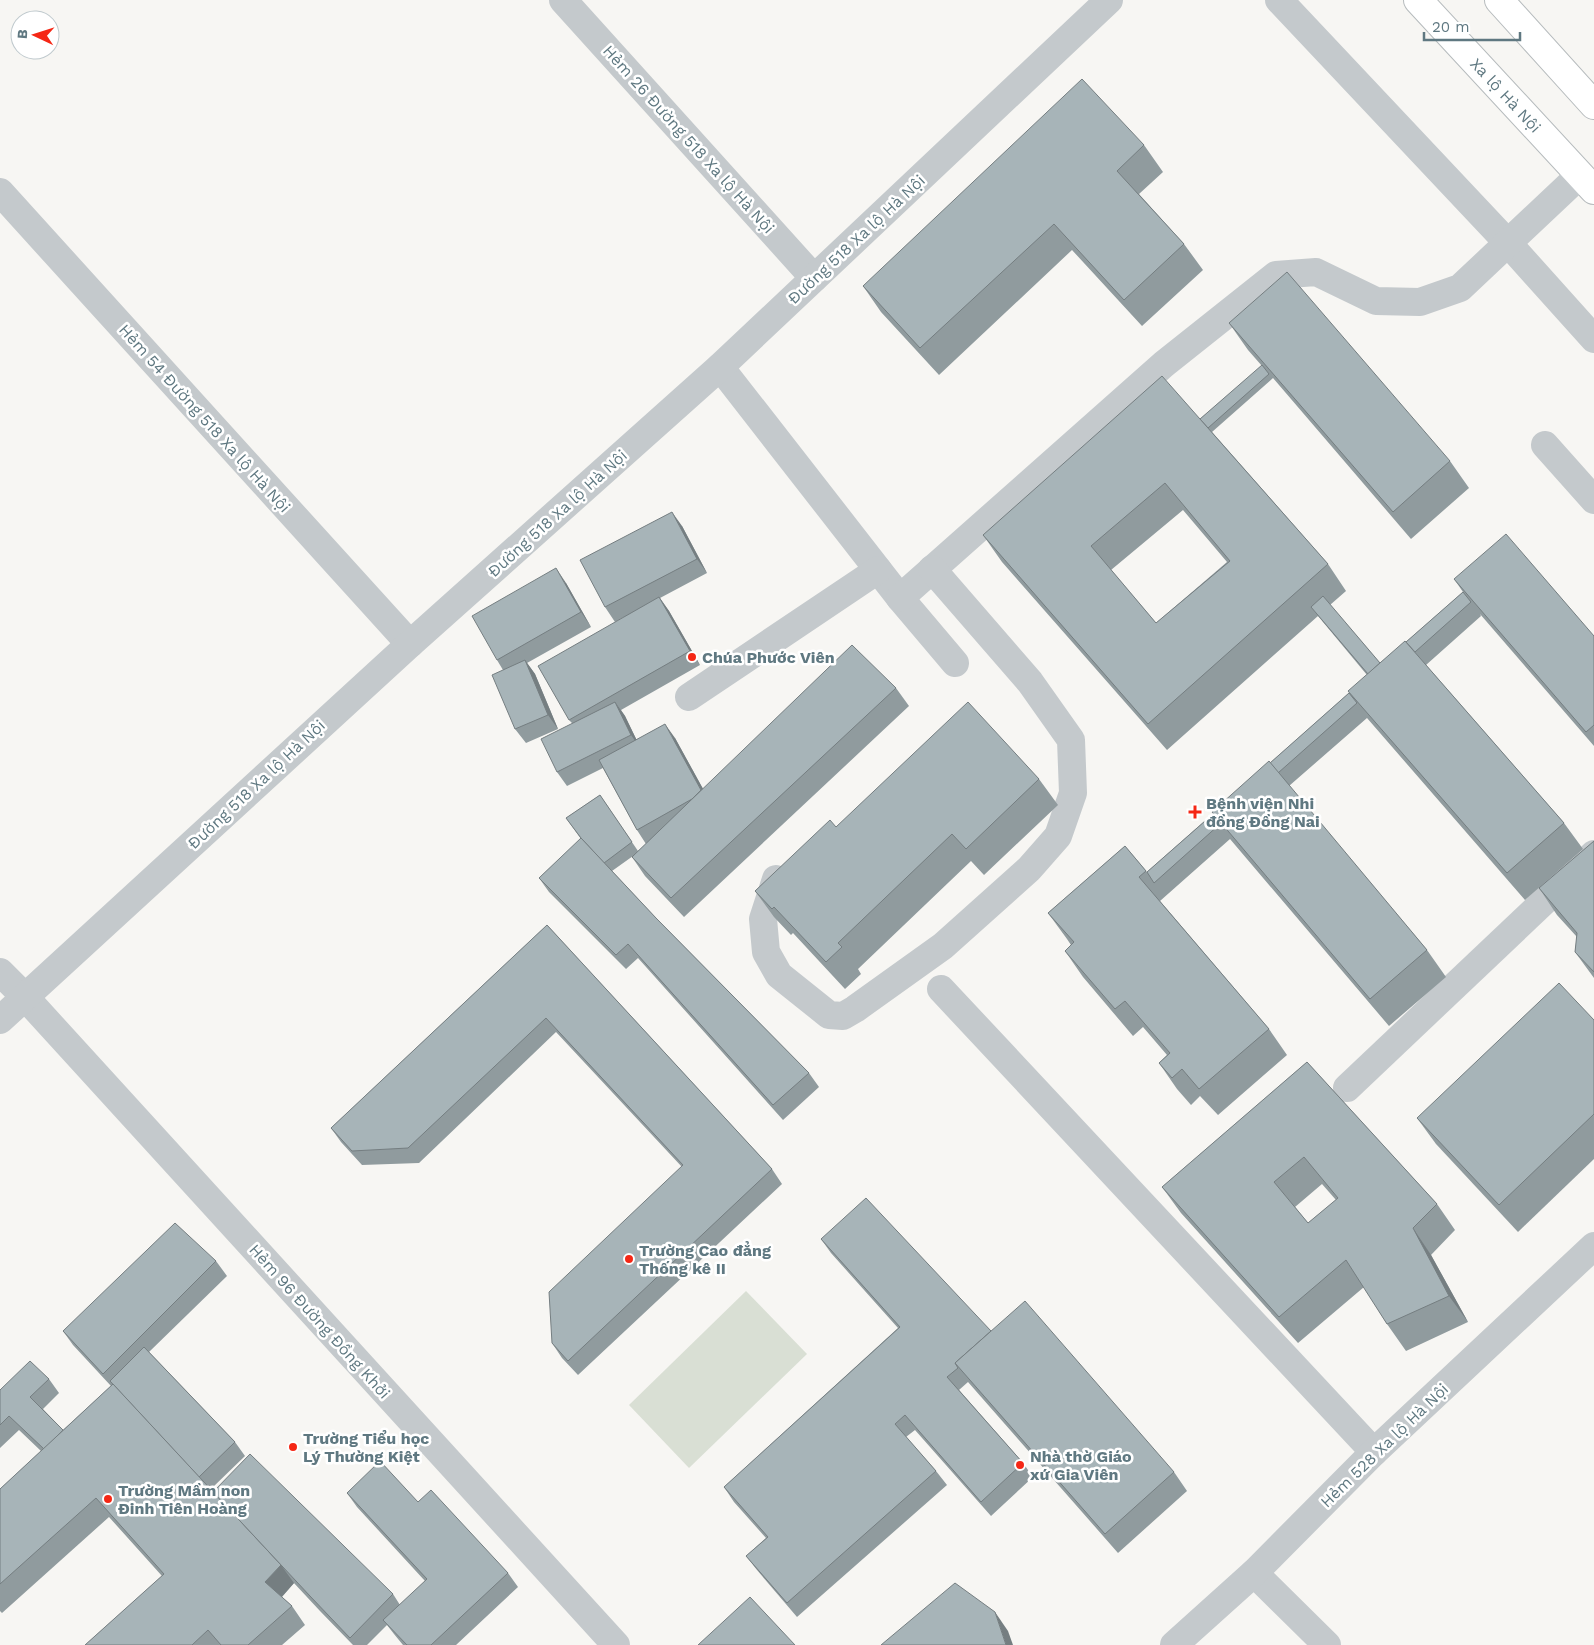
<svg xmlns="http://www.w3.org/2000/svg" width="1594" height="1645" viewBox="0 0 1594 1645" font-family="'Work Sans',sans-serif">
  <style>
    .green { fill: #d9dfd4 }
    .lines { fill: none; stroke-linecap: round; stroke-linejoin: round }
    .highway-casing { stroke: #b6bbbd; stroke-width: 30 }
    .minor { stroke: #c4c9cc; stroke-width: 28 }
    .highway { stroke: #fff; stroke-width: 28 }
    .wall { fill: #909b9e; fill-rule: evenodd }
    .shaded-wall { fill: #757e81 }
    .building { fill: #a7b4b8; stroke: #757e81; fill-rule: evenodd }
    .poi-dot { fill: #f52715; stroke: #fff; stroke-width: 2 }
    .labels { text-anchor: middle; stroke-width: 5; stroke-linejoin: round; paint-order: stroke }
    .street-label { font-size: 16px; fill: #5f7881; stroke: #fff }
    .poi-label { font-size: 16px; font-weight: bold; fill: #5f7881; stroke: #fff; text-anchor: start }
  </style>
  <rect width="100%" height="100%" fill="#f7f6f3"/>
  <path class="green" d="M746,1291L807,1354L689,1468L629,1405Z"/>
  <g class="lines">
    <defs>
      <g id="highway">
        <path d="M1418,0L1594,190"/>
        <path d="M1499,0L1594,105"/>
      </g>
    </defs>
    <use href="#highway" class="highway-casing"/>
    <g class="minor">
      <path d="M563,0L814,278"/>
      <path d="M1279,0L1507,242L1594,339"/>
      <path d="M0,192L410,644"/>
      <path d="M720,367L900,598L955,663"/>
      <path d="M1545,445L1594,500"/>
      <path d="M900,598L1164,364L1276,275L1316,272L1376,301L1420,302L1460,288L1580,175"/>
      <path d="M689,697L878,570"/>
      <path d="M776,879L763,919L766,952L779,975L829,1015L843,1016L855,1009L943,946L1029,869L1058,836L1073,793L1071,740L1030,682L932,569"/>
      <path d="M0,972L25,997L616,1645"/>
      <path d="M941,989L1374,1452"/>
      <path d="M0,1020L410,644L720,367L1109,0"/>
      <path d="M1347,1088L1594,854"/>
      <path d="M1254,1573L1327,1645"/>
      <path d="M1174,1645L1254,1573L1374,1452L1594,1246"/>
    </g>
    <use href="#highway" class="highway"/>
  </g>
  <g class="wall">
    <path d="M1144,145L1163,172L1139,194L1184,244L1203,270L1142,326L1072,250L939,375L881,312L863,286Z"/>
    <path d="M1229,323L1450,461L1469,488L1411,539L1273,378L1212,432L1328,564L1346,591L1330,605L1380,663L1406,642L1463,592L1454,579L1594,636V746L1480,614L1481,616L1426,665L1564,823L1583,849L1525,900L1367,718L1289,786L1427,950L1446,977L1389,1026L1230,839L1160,901L1269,1029L1287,1055L1218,1115L1200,1096L1191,1105L1177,1089L1159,1063L1167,1055L1143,1027L1133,1036L1083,977L1065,951L1071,945L1067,939L1048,913L1125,846L1147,872L1349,693L1367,675L1318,616L1167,750L1002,562L983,535L1200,419L1262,366L1248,350ZM1183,510L1227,562L1156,623L1111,570Z"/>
    <path d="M682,526L707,573L660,598L669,611L700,665L621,710L625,716L636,739L675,738L703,789L896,688L909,706L684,917L645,876L632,857L633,856L612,871L656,918L809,1073L819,1087L783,1120L638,958L626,969L549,892L539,878L581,839L566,818L600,795L638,851L646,844L637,830L603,768L567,786L557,772L572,723L569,720L624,617L615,622L605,607Z"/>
    <path d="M566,583L591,627L527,663L535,674L558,729L526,743L515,729L503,670L497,660Z"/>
    <path d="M1039,779L1058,805L984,875L971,861L858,969L861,974L845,989L793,933L791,935L774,917L755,891L836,827Z"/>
    <path d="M1594,841V978L1575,952L1577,937L1557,915L1539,888Z"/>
    <path d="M547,925L772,1169L782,1184L578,1375L562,1358L552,1343L682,1167L556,1032L419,1163L362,1165L341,1142L331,1128Z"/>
    <path d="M1594,1020V1159L1518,1232L1436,1144L1417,1118Z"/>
    <path d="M1307,1062L1437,1204L1455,1230L1431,1255L1468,1322L1406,1351L1387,1324L1364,1287L1298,1343L1181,1213L1162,1187ZM1322,1184L1336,1200L1308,1223L1295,1207Z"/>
    <path d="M821,1239L991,1331L1174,1472L1187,1491L1118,1553L968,1382L959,1390L1023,1463L1033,1477L991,1516L915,1430L906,1437L936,1471L947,1485L797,1617L757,1570L746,1556L766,1538L734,1502L724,1487L898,1328L831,1253Z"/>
    <path d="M216,1261L227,1276L149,1352L235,1442L245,1456L211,1489L213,1492L393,1594L400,1605L425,1581L357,1507L347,1493L418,1502L508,1573L518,1587L456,1645H403L394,1634L387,1625L367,1645H353L320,1611L293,1582L294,1583L282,1597L292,1606L305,1625L282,1645H85L162,1576L109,1517L2,1613L0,1611V1489L41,1451L19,1430L0,1448V1390L49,1379L59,1393L43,1409L63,1430L111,1386L73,1345L63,1331Z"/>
  </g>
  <g class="shaded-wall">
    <path d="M672,512L682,526L707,573L697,559Z"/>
    <path d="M556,568L566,583L591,627L581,612Z"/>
    <path d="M659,597L669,611L700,665L690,651Z"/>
    <path d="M525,660L535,674L558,729L548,715Z"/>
    <path d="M615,702L625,716L641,749L631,735Z"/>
    <path d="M665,724L675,738L713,807L703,793Z"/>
    <path d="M1413,1228L1431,1255L1468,1322L1449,1296Z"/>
    <path d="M281,1565L294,1583L278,1601L265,1582Z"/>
    <path d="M995,1612L1008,1631L1013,1645H1006Z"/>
  </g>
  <g class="building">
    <path d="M1082,79L1144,145L1117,171L1184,244L1124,300L1054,224L920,348L863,286Z"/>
    <path d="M1287,272L1450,461L1393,512L1229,323Z"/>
    <path d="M1262,365L1269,374L1208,428L1200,419Z"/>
    <path d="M1162,376L1328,564L1148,724L983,535ZM1165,483L1230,561L1156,623L1091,546Z"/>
    <path d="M672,512L697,559L605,607L580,560Z"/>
    <path d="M1506,534L1594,636V725L1586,732L1454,579Z"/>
    <path d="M556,568L581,612L497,660L472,616Z"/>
    <path d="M1463,592L1471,602L1415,652L1406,642Z"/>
    <path d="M1323,596L1380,663L1368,674L1311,607Z"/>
    <path d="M659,597L690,651L569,720L538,666Z"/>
    <path d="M1405,641L1564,823L1507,873L1348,691Z"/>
    <path d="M852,645L896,688L671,898L632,857Z"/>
    <path d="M525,660L548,715L515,729L492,675Z"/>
    <path d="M1349,693L1357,703L1278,773L1270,763Z"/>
    <path d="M615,702L631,735L557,772L541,739Z"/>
    <path d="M968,702L1039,779L966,849L952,834L838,943L842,947L826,962L774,907L772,909L755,891L830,820L836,827Z"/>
    <path d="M665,724L701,790L692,799L637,830L599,760Z"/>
    <path d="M1269,761L1427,950L1370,999L1212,812Z"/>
    <path d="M600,795L632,842L604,863L581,838L566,818Z"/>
    <path d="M1213,814L1220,824L1154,883L1147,872Z"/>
    <path d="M581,838L656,918L809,1073L773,1105L628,944L616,955L539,878Z"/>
    <path d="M1594,841V972L1575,952L1577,933L1539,888Z"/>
    <path d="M1125,846L1146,871L1139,877L1269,1029L1199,1089L1182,1069L1172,1078L1159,1063L1170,1053L1125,1001L1115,1009L1065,951L1074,942L1048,913Z"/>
    <path d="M547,925L772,1169L568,1361L552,1343L549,1292L683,1165L546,1018L408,1148L352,1151L331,1128Z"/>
    <path d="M1559,983L1594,1020V1114L1499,1205L1417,1118Z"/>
    <path d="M1307,1062L1437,1204L1413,1228L1449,1296L1387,1324L1346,1260L1279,1317L1162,1187ZM1304,1157L1338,1198L1308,1223L1274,1182Z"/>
    <path d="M866,1198L991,1331L955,1363L958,1368L947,1377L1023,1463L981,1502L905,1415L895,1424L936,1471L787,1603L746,1556L768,1537L724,1487L900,1327L821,1239Z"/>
    <path d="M175,1223L216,1261L103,1374L63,1331Z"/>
    <path d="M1025,1301L1174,1472L1105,1534L955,1363Z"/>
    <path d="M144,1347L235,1442L199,1477L110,1381Z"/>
    <path d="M30,1361L49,1379L30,1397L63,1430L44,1449L9,1416L0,1425V1390Z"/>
    <path d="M113,1384L281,1565L265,1582L292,1606L248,1645H221L208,1630L192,1645H85L164,1574L96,1498L0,1584V1489Z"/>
    <path d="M250,1454L393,1594L350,1638L310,1596L213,1492Z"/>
    <path d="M380,1461L418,1502L431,1490L508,1573L431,1645H407L383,1620L427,1579L347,1493Z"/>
    <path d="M955,1583L995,1612L1006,1645H881Z"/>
    <path d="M750,1597L795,1645H698Z"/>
  </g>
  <g class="poi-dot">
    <circle cx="692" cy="657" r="5"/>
    <path d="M1192.5 804.5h5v5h5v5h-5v5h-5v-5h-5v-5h5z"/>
    <circle cx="629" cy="1259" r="5"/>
    <circle cx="293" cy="1447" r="5"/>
    <circle cx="1020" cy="1465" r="5"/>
    <circle cx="108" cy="1499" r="5"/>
  </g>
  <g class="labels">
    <g class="street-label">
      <text transform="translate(1506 95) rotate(47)" y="6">Xa lộ Hà Nội</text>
      <text transform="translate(689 139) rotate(48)" y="6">Hẻm 26 Đường 518 Xa lộ Hà Nội</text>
      <text transform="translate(856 239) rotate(-43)" y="6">Đường 518 Xa lộ Hà Nội</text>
      <text transform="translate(205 418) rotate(48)" y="6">Hẻm 54 Đường 518 Xa lộ Hà Nội</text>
      <text transform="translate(557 513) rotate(-42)" y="6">Đường 518 Xa lộ Hà Nội</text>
      <text transform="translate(256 784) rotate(-43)" y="6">Đường 518 Xa lộ Hà Nội</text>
      <text transform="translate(320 1321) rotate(48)" y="6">Hẻm 96 Đường Đồng Khởi</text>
      <text transform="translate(1384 1445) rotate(-44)" y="6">Hẻm 528 Xa lộ Hà Nội</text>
    </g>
    <g class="poi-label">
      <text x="702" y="663">Chúa Phước Viên</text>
      <text x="1206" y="809">Bệnh viện Nhi<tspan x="1206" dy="18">đồng Đồng Nai</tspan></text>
      <text x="639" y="1256">Trường Cao đẳng<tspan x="639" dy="18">Thống kê II</tspan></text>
      <text x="303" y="1444">Trường Tiểu học<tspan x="303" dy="18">Lý Thường Kiệt</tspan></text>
      <text x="1030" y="1462">Nhà thờ Giáo<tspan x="1030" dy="18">xứ Gia Viên</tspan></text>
      <text x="118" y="1496">Trường Mầm non<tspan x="118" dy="18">Đinh Tiên Hoàng</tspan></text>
    </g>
  </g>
  <g transform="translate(35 35) rotate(274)"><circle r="24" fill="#ffffff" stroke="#bfc9cd"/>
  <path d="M0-4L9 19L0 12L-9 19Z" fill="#f52715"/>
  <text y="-8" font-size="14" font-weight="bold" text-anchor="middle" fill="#5f7881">B</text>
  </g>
  <path d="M1424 32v8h96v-8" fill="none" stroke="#5f7881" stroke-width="2.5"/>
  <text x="1432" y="32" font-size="15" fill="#5f7881" stroke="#ffffff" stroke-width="4" paint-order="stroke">20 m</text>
</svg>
